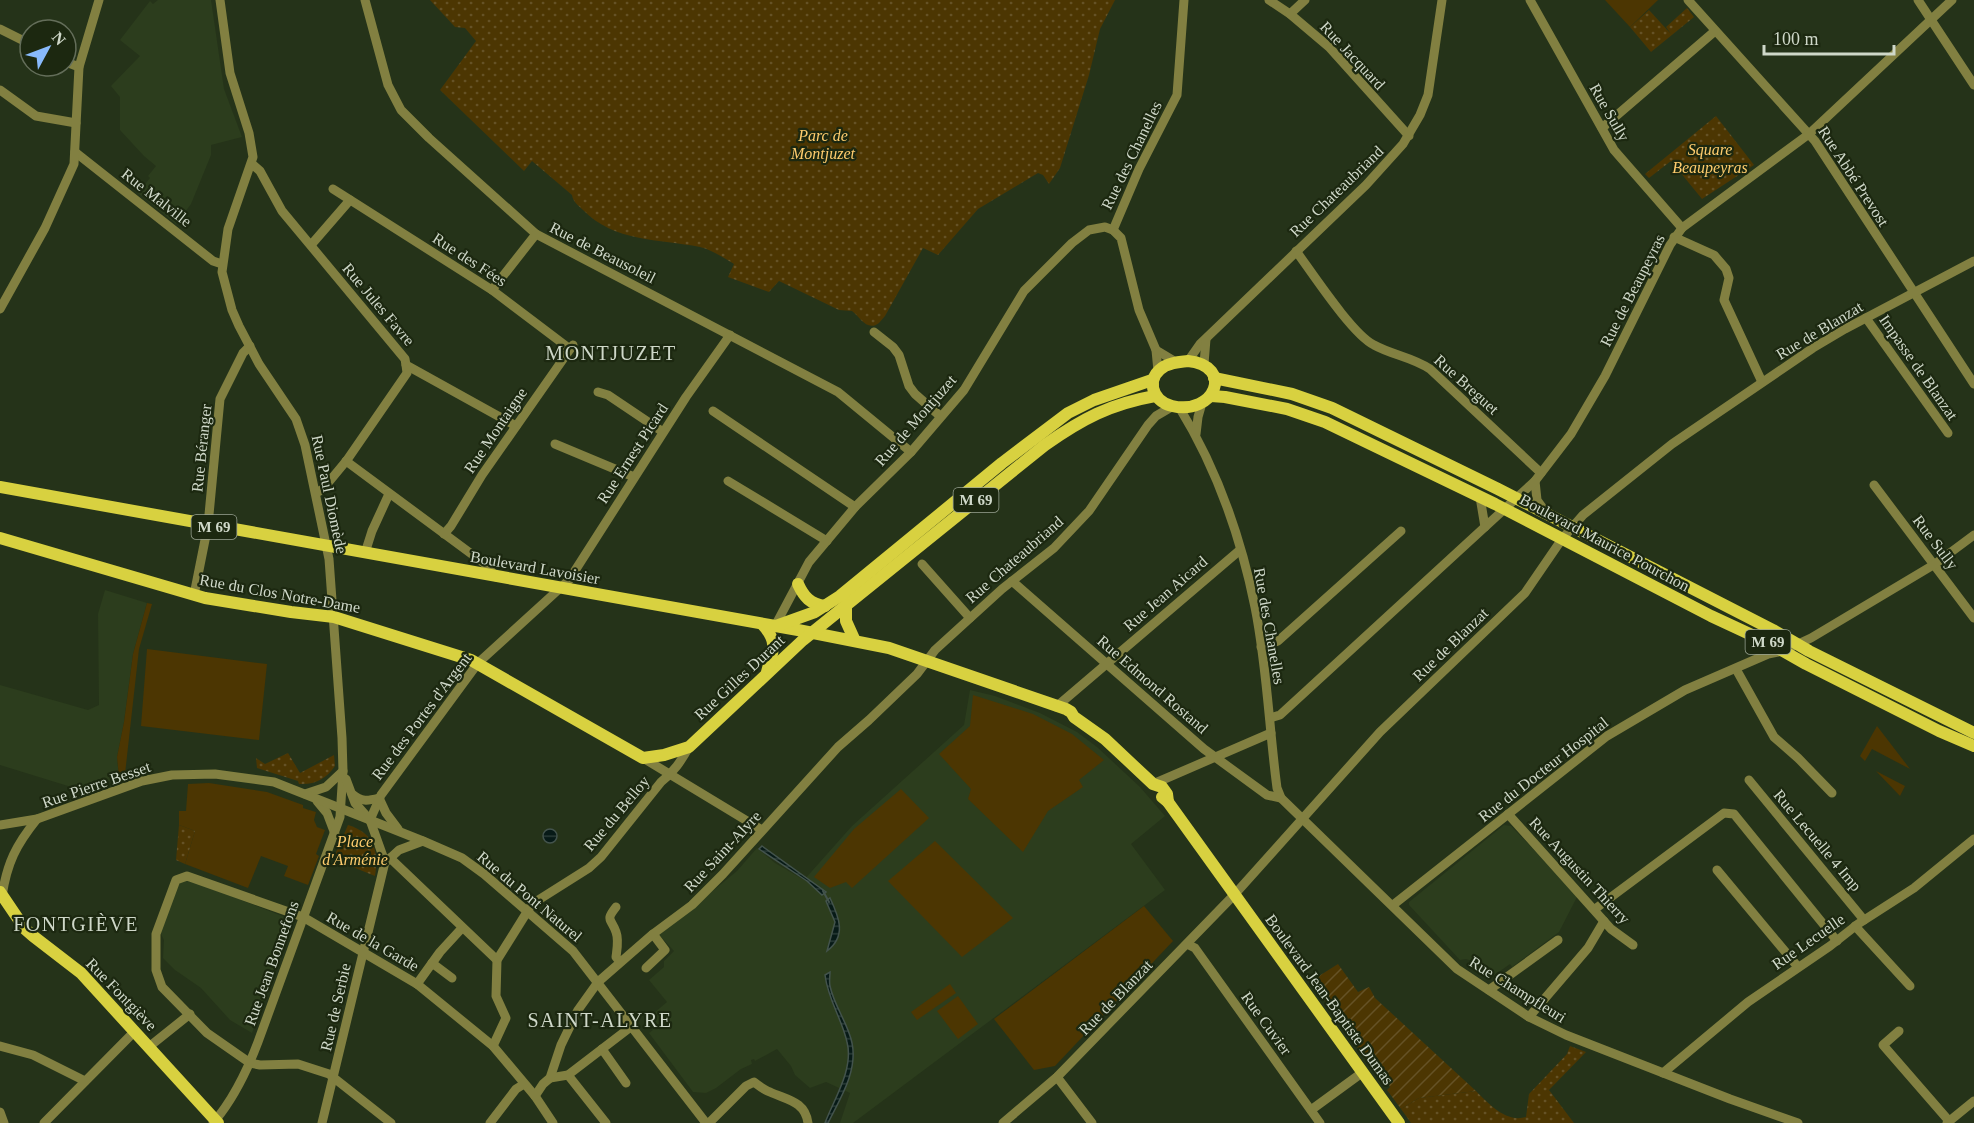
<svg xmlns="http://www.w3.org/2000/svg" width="1974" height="1123" viewBox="0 0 1974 1123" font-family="Georgia,serif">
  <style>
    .built { fill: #2c3d1d }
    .grass { fill: #4c3602 }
    .park { fill: url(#park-dots) }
    .garden { fill: url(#garden-furrows) }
    .water { fill: url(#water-rules); stroke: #43534c; stroke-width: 1.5 }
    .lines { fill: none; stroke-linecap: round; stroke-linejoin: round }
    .stream { stroke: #43534c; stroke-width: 2 }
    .minor { stroke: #828041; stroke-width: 9 }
    .major { stroke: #d8d140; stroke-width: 12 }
    .labels { text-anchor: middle; stroke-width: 4.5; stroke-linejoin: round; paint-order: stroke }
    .shield { fill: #1c2810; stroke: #99a392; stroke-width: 1.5 }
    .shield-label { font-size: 15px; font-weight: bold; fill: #cfd8c9 }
    .street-label { font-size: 16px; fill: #cfd8c9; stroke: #1c2810 }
    .park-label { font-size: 16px; font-style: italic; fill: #fecc6d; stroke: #1c2810 }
    .quarter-label { font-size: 20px; letter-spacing: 1.5px; fill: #cfd8c9; stroke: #1c2810 }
  </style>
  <defs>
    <pattern id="park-dots" width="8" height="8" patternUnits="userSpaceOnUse" patternTransform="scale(1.5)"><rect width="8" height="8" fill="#4c3602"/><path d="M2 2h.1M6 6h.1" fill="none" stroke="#655226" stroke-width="1.8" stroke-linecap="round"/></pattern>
    <pattern id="garden-furrows" width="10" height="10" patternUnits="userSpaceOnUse" patternTransform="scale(1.5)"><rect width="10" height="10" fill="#4c3602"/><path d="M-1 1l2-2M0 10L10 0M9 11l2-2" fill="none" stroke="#655226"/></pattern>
    <pattern id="water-rules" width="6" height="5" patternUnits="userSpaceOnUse" patternTransform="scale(1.5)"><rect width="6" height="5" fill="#071a17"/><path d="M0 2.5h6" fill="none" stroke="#2a3b37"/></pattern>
  </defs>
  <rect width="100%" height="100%" fill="#253319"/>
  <g class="built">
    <path d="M158,0H211L224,89L242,137L211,145V155L191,204L176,224L138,193L150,178L148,176L156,166L144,156L120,130V97L111,86L140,56L120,40L150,1L153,4Z"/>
    <path d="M105,590L147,603L133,654L124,722L117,757L119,777L73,796L68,786L0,765V685L88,710L99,705L98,614Z"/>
    <path d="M970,690L995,696L1040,713L1077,732L1097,747L1140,787L1165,816L1131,844L1165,890L853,1123H840L850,1093L826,1082L810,1088L795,1075L791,1066L777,1049L755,1061L754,1059L751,1060L752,1064L741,1069L716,1088L706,1093L693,1092L649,1033L653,1030L649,1024L657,1017L654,1013L667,1002L649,980L664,967V961L674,951L659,935L737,871L757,848L775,863L804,880L852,826L964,725Z"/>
    <path d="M1504,825L1511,826L1578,895L1559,932L1512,967L1510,964L1489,979L1475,968L1478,966L1472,961L1466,959L1460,960L1409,905V902Z"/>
    <path d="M187,879L295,921L252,1033L230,1020L201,988L175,970L163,958L164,940L160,932L179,883Z"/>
  </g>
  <g class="grass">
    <path d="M1605,0H1658L1630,27Z"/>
    <path d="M147,603L152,604L139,649L125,774L119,777L117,757L124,722L133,654Z"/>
    <path d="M147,649L267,664L259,740L141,726Z"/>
    <path d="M973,695L1033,714L1072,734L1104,760L1079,780L1083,787L1048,811L1023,852L968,799L971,789L939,754L970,726Z"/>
    <path d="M1877,726L1910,769L1872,749L1865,761L1860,756Z"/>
    <path d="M1876,771L1905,786L1900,796Z"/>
    <path d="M209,783L267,792L303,805V808L316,812L314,820L317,827L325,830L316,854L319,856L308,885L284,876L288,866L261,856L248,888L185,864L195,831L179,825V811H186L188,784Z"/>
    <path d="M901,789L929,818L852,888L846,882L830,888L814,877L854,829Z"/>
    <path d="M935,841L1013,918L962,957L888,881Z"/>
    <path d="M1144,906L1173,941L1055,1066L1034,1070L994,1019Z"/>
    <path d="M950,984L956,993L917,1020L911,1012Z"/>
    <path d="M958,996L978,1024L958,1039L937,1011Z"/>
  </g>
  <g class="park">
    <path d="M430,0H1115L1100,29L1089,75L1060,168L1049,184L1043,175L1038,173L978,209L938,255L923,248L885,316C883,318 881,321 879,323C867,332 860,317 852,311L839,310L779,281L769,292L728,277L734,264C724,258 712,250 700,247C659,239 614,242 583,210C578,205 573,202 572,195L532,161L524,171L440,90L476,41L465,28L455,27Z"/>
    <path d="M1687,8L1694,17L1651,52L1630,27L1649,10L1671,34L1666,27Z"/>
    <path d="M1716,116L1754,165L1702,199L1671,161L1649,178L1645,174Z"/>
    <path d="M288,753L300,773L334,755L335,766C326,779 315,785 299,784L298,781L257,768L256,758L265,764Z"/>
    <path d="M179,825L195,831L185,864L176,860Z"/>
    <path d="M348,825C374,833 379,851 375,876L333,859Z"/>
    <path d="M1570,1046L1586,1052L1549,1090L1574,1123H1411L1401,1109L1419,1098L1476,1091C1489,1104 1506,1123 1526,1117L1529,1094L1567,1054Z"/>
  </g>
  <path class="garden" d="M1338,964L1358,992L1369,987L1375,998L1476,1091L1419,1098L1401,1109L1387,1090L1390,1087L1387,1082L1383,1084L1311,981Z"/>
  <g class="water">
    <circle cx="550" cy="836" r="7"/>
    <path d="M762,846L826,892L822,895L807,881L759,849Z"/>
    <path d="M830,898C839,917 847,936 827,951L835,922L826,901Z"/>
    <path d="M830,972C830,976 829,982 830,986C834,1006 848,1023 852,1043C858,1071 840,1099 828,1123H825C834,1099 854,1069 847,1042C842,1019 828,1000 825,975Z"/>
  </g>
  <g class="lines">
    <path class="stream" d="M823,891L829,902"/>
    <g class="minor">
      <path d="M365,0L388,85L401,110L429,138L536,234L838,392L911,452"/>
      <path d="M1269,0L1290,14L1329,47L1409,136"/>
      <path d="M1530,0L1614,150L1682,228"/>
      <path d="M1688,0L1815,141L1974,384"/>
      <path d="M1918,0L1974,85"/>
      <path d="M1290,14L1305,0"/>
      <path d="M0,29L30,44"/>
      <path d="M66,62L79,67"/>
      <path d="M0,90L36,116L76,123"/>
      <path d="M1602,128L1715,31"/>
      <path d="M75,152L213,261L222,264"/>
      <path d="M252,164L260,171L282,211L405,359L406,365L516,426"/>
      <path d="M333,189L492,290L570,349"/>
      <path d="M1113,230L1139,169L1177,95L1184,0"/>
      <path d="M1674,237L1714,255L1726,269L1729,278L1724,300L1762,382"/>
      <path d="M311,245L350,200"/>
      <path d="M1296,251C1313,274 1352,334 1374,345C1392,355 1412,357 1430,369L1541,473"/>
      <path d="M492,290L536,234"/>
      <path d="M0,309L45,228L74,164L79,67L99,0"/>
      <path d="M1866,318L1948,433"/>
      <path d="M874,332L893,347L899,355L909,386L915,394L940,416"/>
      <path d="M1156,350L1176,362"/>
      <path d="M1188,361L1200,344L1366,185L1403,144L1420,115L1428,95L1442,0"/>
      <path d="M1204,364L1206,339"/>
      <path d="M598,392L608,395L663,432"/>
      <path d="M1179,407C1216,467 1241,538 1255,607C1267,666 1269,728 1277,788L1281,798L1457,969L1529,1017L1566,1035L1730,1099L1798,1123"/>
      <path d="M713,411L855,507"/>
      <path d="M1196,434L1198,417L1202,403"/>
      <path d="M555,444L634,477"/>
      <path d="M346,461L485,564L496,577"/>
      <path d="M728,481L827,541"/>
      <path d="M1535,481L1537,500L1547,514"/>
      <path d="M1874,485L1974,618"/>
      <path d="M316,493L323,489L347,460L407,373L406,365"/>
      <path d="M1480,497L1485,527"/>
      <path d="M444,534L451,526L482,475L573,345"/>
      <path d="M365,553L372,531L389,494"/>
      <path d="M922,564L970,618"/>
      <path d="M1012,581L1204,749L1267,795L1281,798"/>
      <path d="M194,595L208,525L220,399L243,353L250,346"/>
      <path d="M775,626L809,562L855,507L911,452L964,390L1024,291L1072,243L1089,230L1105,227L1113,230L1121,238L1139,310L1156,350L1158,371"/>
      <path d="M1261,647L1278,641L1401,531"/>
      <path d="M1736,669L1774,737L1798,758L1832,793"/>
      <path d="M1056,707L1240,550"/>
      <path d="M1270,718L1280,715L1535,481L1571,434L1605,376L1670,245L1682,228L1809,134L1952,0"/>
      <path d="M643,758L762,830"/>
      <path d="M1749,780L1864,920"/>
      <path d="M1153,784L1271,733"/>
      <path d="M305,794L326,787L343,771"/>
      <path d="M352,794C362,802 367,801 379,798L386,813L398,829"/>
      <path d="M317,801L327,813L335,834"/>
      <path d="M1508,814L1611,929L1633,945"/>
      <path d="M370,820L381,795L478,663L569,580L686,397L730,335"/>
      <path d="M0,825L37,819L142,781L172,775L215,774L274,782L423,841L462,858L484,874L573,951L706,1123"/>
      <path d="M390,858L497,960"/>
      <path d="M387,861L399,850L423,841"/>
      <path d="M1717,870L1798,967"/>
      <path d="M2,896C7,863 16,845 37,819"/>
      <path d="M1393,905L1607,736L1685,690L1768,654L1783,651L1811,638L1935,564L1974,535"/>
      <path d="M616,907C605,921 611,918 616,932C619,940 617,949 616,957L620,962"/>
      <path d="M1595,909L1724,813L1734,814L1837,941"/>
      <path d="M1855,926L1910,986"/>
      <path d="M1187,944L1195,948L1320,1123"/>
      <path d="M432,963L452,978"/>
      <path d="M646,968L665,950L653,934"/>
      <path d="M417,984L440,952L462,928"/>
      <path d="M1489,990L1558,940"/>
      <path d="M1529,1017L1588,948L1604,921"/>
      <path d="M1899,1031L1883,1045L1949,1121"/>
      <path d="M0,1046L33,1055L85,1081"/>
      <path d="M150,1046L190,1014"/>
      <path d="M493,1046L506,1018L496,996L497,960L532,904L589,868L601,857L661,782C674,772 681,761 689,747"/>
      <path d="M602,1049L626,1083"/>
      <path d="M1663,1073L1748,1002L1830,946L1858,924L1914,888L1974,839"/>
      <path d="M568,1075L606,1123"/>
      <path d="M1057,1077L1092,1123"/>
      <path d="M550,1078L568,1075L632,1026"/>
      <path d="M535,1096L543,1084L550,1078L561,1045L578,1010L598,982L653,934L692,905L723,874L838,747L869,720L917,674L935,650L1002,589L1054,548L1089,511L1148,425L1156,416L1173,406"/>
      <path d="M1311,1110L1363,1072"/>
      <path d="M0,1112L4,1123"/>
      <path d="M44,1123L135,1031"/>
      <path d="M213,1123C234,1099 247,1071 258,1042L340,817L343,771L342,738L329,559L305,445L296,419L259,364L239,326L232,310L222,272L228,229L253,157L249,133L230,73L220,0"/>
      <path d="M322,1123L385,862L370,820L355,803L346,779"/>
      <path d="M391,1123L329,1074L298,1064L260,1065L250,1063L207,1033L162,987L156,970V934L176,880L187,876L303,917L417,984L493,1046L535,1096L553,1123"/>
      <path d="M490,1123L516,1089L524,1084"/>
      <path d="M709,1123L746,1086L754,1082C759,1086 764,1090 770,1092C787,1100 805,1101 808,1123"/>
      <path d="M1003,1123L1057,1077L1235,894L1380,732L1525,593L1562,539L1583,515L1672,444L1813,348L1845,329L1974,261"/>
      <path d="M1947,1123L1974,1101"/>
    </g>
    <g class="major">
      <path d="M1188,361C1235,366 1215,416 1172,406C1151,401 1145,377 1165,366C1173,362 1180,362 1188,361Z"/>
      <path d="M1214,378L1292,394L1332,408L1498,489L1773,630L1809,651L1974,733"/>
      <path d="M1211,396L1225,397L1287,409L1325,422L1495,504L1711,616L1769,643L1806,664L1939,731L1974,746"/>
      <path d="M0,487L798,630L889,648L1066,709L1071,712L1074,717L1105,739L1153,784L1162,787L1167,794L1168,802"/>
      <path d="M0,538L205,598L291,612L334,617L471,660L643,758L664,755L689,747L803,640L1045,445C1082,419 1110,404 1155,396"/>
      <path d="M798,584C804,597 810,604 825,606"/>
      <path d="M846,605V621L855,641"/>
      <path d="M762,624C779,642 773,650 767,672"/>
      <path d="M776,626L815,612L840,596L1002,463L1068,413L1094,400L1152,380"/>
      <path d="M1162,797L1168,802L1399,1123"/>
      <path d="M0,892L25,929L33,936L81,973L218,1123"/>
    </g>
  </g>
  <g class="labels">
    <g class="shield">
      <rect x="953.5" y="488" width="45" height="24" rx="4.5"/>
      <rect x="191.5" y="515" width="45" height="24" rx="4.5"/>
      <rect x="1745.5" y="630" width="45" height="24" rx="4.5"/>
    </g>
    <g class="shield-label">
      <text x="976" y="505">M 69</text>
      <text x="214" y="532">M 69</text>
      <text x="1768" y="647">M 69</text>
    </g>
    <g class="street-label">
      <text transform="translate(1353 55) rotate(47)" y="6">Rue Jacquard</text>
      <text transform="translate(1610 112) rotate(60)" y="6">Rue Sully</text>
      <text transform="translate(1131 155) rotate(-64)" y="6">Rue des Chanelles</text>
      <text transform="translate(1854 176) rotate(57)" y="6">Rue Abbé Prevost</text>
      <text transform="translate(1336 191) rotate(-44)" y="6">Rue Chateaubriand</text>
      <text transform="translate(157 197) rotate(38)" y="6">Rue Malville</text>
      <text transform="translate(603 252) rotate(27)" y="6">Rue de Beausoleil</text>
      <text transform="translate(470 259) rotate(33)" y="6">Rue des Fées</text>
      <text transform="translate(1632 290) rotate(-63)" y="6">Rue de Beaupeyras</text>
      <text transform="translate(379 304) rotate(50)" y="6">Rue Jules Favre</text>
      <text transform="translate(1819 330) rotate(-31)" y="6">Rue de Blanzat</text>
      <text transform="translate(1919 367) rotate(55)" y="6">Impasse de Blanzat</text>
      <text transform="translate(1467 384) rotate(42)" y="6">Rue Breguet</text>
      <text transform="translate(915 420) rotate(-49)" y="6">Rue de Montjuzet</text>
      <text transform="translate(495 430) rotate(-56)" y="6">Rue Montaigne</text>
      <text transform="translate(201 448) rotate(-84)" y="6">Rue Béranger</text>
      <text transform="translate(632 453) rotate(-57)" y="6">Rue Ernest Picard</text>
      <text transform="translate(330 494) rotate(78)" y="6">Rue Paul Diomède</text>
      <text transform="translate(1605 542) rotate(28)" y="6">Boulevard Maurice Pourchon</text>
      <text transform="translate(1936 542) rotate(53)" y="6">Rue Sully</text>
      <text transform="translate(1014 559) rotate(-41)" y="6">Rue Chateaubriand</text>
      <text transform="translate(535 567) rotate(10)" y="6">Boulevard Lavoisier</text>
      <text transform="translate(280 593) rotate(10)" y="6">Rue du Clos Notre-Dame</text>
      <text transform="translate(1165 593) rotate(-41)" y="6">Rue Jean Aicard</text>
      <text transform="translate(1270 626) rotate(80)" y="6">Rue des Chanelles</text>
      <text transform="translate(1450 644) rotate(-44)" y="6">Rue de Blanzat</text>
      <text transform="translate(739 677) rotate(-43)" y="6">Rue Gilles Durant</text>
      <text transform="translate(1153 684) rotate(41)" y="6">Rue Edmond Rostand</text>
      <text transform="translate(421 716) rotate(-53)" y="6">Rue des Portes d'Argent</text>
      <text transform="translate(1543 769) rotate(-38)" y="6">Rue du Docteur Hospital</text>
      <text transform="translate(96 784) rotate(-19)" y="6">Rue Pierre Besset</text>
      <text transform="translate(616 813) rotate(-50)" y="6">Rue du Belloy</text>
      <text transform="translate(1818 840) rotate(50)" y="6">Rue Lecuelle 4 Imp</text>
      <text transform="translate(722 851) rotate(-47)" y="6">Rue Saint-Alyre</text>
      <text transform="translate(1580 870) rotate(47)" y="6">Rue Augustin Thierry</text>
      <text transform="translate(530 896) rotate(40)" y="6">Rue du Pont Naturel</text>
      <text transform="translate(373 941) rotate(30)" y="6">Rue de la Garde</text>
      <text transform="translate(1808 941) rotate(-35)" y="6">Rue Lecuelle</text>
      <text transform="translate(271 963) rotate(-70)" y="6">Rue Jean Bonnefons</text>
      <text transform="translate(1518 989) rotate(32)" y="6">Rue Champfleuri</text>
      <text transform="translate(122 994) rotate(46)" y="6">Rue Fontgiève</text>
      <text transform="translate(1115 997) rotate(-46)" y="6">Rue de Blanzat</text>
      <text transform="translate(1330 999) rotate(54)" y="6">Boulevard Jean-Baptiste Dumas</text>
      <text transform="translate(335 1007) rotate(-77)" y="6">Rue de Serbie</text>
      <text transform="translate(1267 1023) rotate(54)" y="6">Rue Cuvier</text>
    </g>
    <g class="park-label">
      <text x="823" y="141">Parc de<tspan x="823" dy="18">Montjuzet</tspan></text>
      <text x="1710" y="155">Square<tspan x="1710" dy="18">Beaupeyras</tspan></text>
      <text x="355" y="847">Place<tspan x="355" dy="18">d'Arménie</tspan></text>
    </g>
    <g class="quarter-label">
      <text x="611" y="360">MONTJUZET</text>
      <text x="76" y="931">FONTGIÈVE</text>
      <text x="600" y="1027">SAINT-ALYRE</text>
    </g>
  </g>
  <g transform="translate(48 48) rotate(49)"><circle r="28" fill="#1c2810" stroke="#646e5a" stroke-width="1.5"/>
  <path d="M0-4.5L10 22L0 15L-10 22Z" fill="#88bafc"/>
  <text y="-9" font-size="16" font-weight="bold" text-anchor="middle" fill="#cfd8c9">N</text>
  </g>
  <path d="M1764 45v9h130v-9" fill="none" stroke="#cfd8c9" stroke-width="3"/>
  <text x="1773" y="45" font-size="18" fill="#cfd8c9" stroke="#1c2810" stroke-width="4.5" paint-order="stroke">100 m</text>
</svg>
